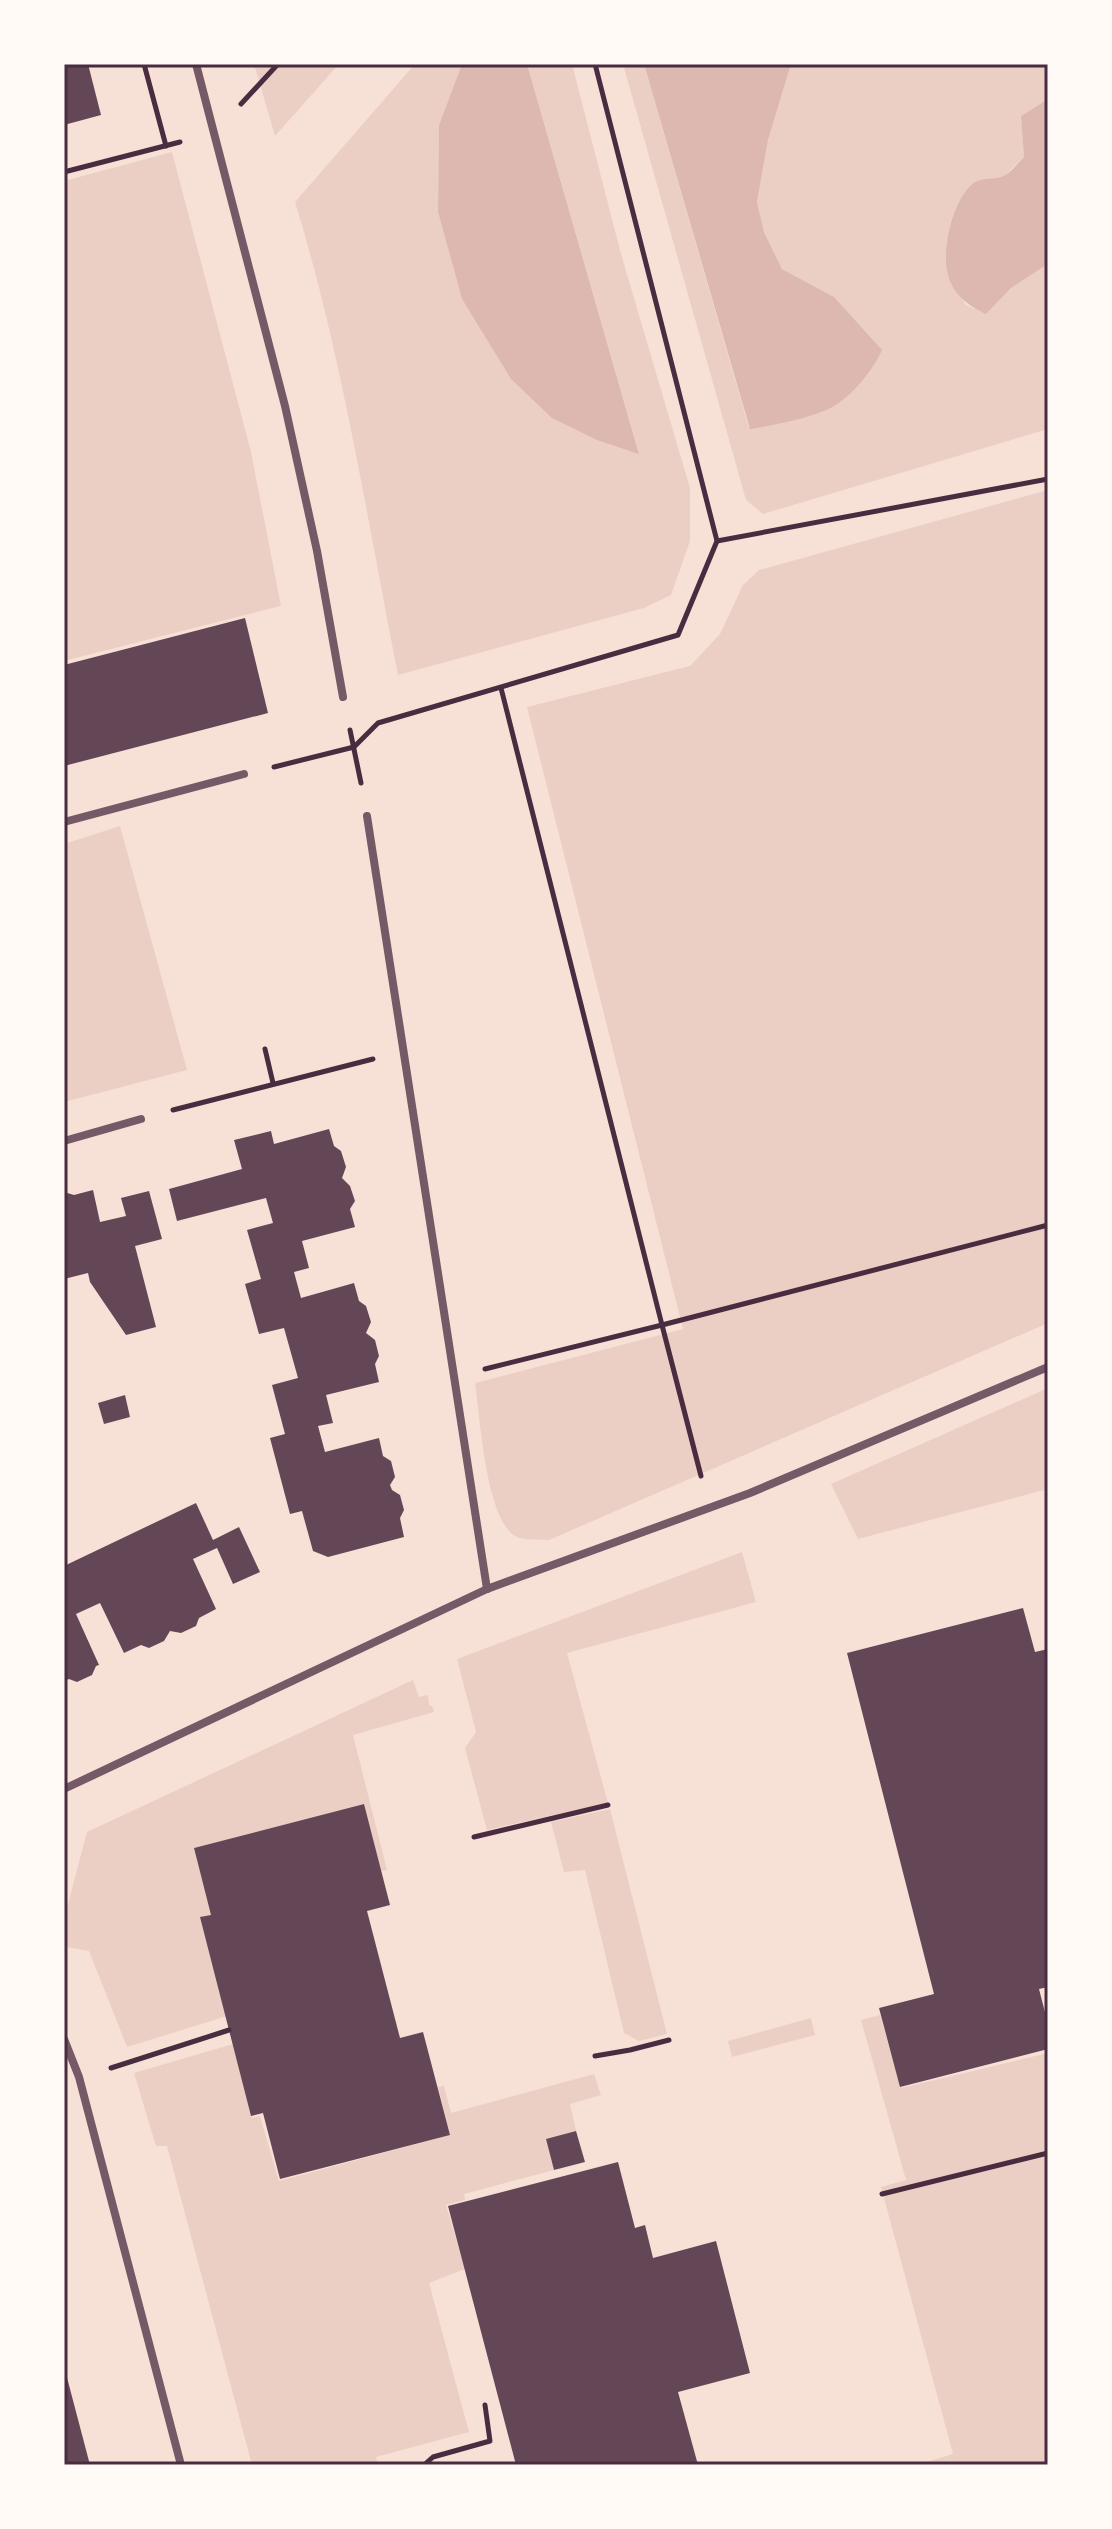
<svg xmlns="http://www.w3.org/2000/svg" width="1112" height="2529" viewBox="0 0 1112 2529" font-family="Cabin,sans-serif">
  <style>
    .green { fill: #ebcfc5 }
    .water { fill: #dcb8b0 }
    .building { fill: #644757 }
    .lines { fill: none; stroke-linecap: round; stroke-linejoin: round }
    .path { stroke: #4a2c40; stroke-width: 5 }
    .minor { stroke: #755966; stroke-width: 8 }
    .neatline { fill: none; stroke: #4a2c40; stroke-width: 3 }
  </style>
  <rect width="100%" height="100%" fill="#f7e1d7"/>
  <g class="green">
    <path d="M254,64H339L275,136Z"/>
    <path d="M415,64H462L439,125L438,212L462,299L639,453L527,64H572L621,254L690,488V541L671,595L644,608L398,675C367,519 342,354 295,202Z"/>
    <path d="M623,64H644L749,428L834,297L782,269L764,232L757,202L768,140L791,64H1048V99L1021,116L1024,157L1004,176L977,181L947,249L948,277L966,305L986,313L1011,288L1048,264V429L763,514L746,500Z"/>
    <path d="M172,152L251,452L281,606L64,661V181Z"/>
    <path d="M1048,490V1323L549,1540C540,1539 526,1541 517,1537C486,1523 480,1416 475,1383L683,1329L527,707L690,666L720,634L743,585L759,570Z"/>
    <path d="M120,826L187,1070L64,1102V844Z"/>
    <path d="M1048,1388V1489L858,1539L831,1484Z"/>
    <path d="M742,1552L756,1602L567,1653L608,1803L487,1830L465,1748L476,1732L457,1659Z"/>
    <path d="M413,1680L419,1697L428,1695L429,1705L433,1707L434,1712L353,1735L387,1870L381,1871L363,1804L194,1848L237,2013L127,2047L89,1951L66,1947L64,1944V1919L87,1832Z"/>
    <path d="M610,1809L667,2034L639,2041L624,2033L585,1870L564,1872L551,1822Z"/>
    <path d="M880,2015L901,2088L1048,2053V2465H917L953,2454L881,2187L906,2180L861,2020Z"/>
    <path d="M811,2018L815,2035L732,2057L728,2041Z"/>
    <path d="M233,2044L251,2116L252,2118L260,2116L279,2181L450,2135L438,2087L444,2086L451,2113L594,2074L601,2095L570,2104L576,2131L546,2139L554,2170L464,2194L465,2200L446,2205L465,2269L429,2283L469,2432L376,2457L378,2465H252L167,2146H156L134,2073Z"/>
  </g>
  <g class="water">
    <path d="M462,64H527L639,454L597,440L552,418L511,379L462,299L438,212L439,125Z"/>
    <path d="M644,64H791L768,140L757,202L764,232L782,269L834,297L882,350C873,370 853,395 834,406C817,417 770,426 750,429Z"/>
    <path d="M1048,99V264L1011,288L986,314C969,306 953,295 948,275C941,250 953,197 975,182C984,177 997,180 1005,175C1012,171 1018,163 1024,157L1021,116Z"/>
  </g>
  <g class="building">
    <path d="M64,64H88L101,115L64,125Z"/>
    <path d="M245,618L268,713L64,766V665Z"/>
    <path d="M329,1129L334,1146L341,1151L346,1167L342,1178L350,1186L355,1201L350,1209L355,1227L302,1241L309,1268L294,1272L301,1298L354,1283L359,1301L366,1306L371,1322L366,1333L375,1340L379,1356L375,1364L379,1382L326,1395L333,1423L318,1426L325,1452L379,1438L383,1456L391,1461L395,1477L390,1485L392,1490L400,1495L404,1510L400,1518L404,1537L328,1557L313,1551L302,1511L290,1514L270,1438L285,1434L272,1385L298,1378L284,1328L259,1334L245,1284L261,1279L247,1230L273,1223L266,1198L177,1221L169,1189L242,1169L234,1140L271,1131L274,1144Z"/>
    <path d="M93,1190L100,1222L126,1216L121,1198L149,1191L162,1239L135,1246L156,1327L126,1335L90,1282L88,1273L64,1279V1192L74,1195Z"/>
    <path d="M125,1395L130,1417L104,1424L98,1403Z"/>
    <path d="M196,1503L213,1540L239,1527L260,1572L233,1584L217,1548L193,1559L216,1609L199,1618L196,1626L181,1633L170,1631L164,1641L149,1648L141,1645L124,1653L100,1603L76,1614L99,1665L96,1666L92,1675L77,1682L69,1679L64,1681V1566Z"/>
    <path d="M1023,1608L1035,1652L1048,1649V1987L1039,1989L1048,2024V2049L900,2087L879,2008L934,1994L847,1653Z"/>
    <path d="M364,1804L390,1905L367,1911L400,2038L423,2032L450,2135L280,2179L263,2113L251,2116L200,1917L211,1915L194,1848Z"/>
    <path d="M576,2131L585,2162L554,2170L546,2139Z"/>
    <path d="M618,2162L635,2228L645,2225L653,2258L716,2241L750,2373L678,2392L698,2465H516L448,2206Z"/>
    <path d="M64,2370H65L90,2465H64Z"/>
  </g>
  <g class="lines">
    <g class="path">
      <path d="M144,64L166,146"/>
      <path d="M241,104L278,64"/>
      <path d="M64,172L180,142"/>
      <path d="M717,541L1048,479"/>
      <path d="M501,688L662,1325L1048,1225"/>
      <path d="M350,730L361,783"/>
      <path d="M274,767L354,747L378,723L678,635L717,541L595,64"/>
      <path d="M265,1049L273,1083"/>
      <path d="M173,1110L373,1059"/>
      <path d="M485,1369L662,1325L701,1476"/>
      <path d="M474,1837L608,1805"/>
      <path d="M595,2056L630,2050L669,2040"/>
      <path d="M111,2068L229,2030"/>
      <path d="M882,2194L1048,2153"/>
      <path d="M424,2465L433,2457L490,2441L485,2405"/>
    </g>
    <g class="minor">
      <path d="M196,64L285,406L317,551L343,697"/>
      <path d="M367,816L487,1589"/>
      <path d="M64,822L244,774"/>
      <path d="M64,1141L141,1119"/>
      <path d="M64,1789L487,1589L750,1493L1048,1367"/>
      <path d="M64,2039L79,2077L181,2465"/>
    </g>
  </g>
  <rect width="1112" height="2529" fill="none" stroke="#fffaf5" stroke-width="132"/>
  <rect x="66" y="66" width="980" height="2397" class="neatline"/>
</svg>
